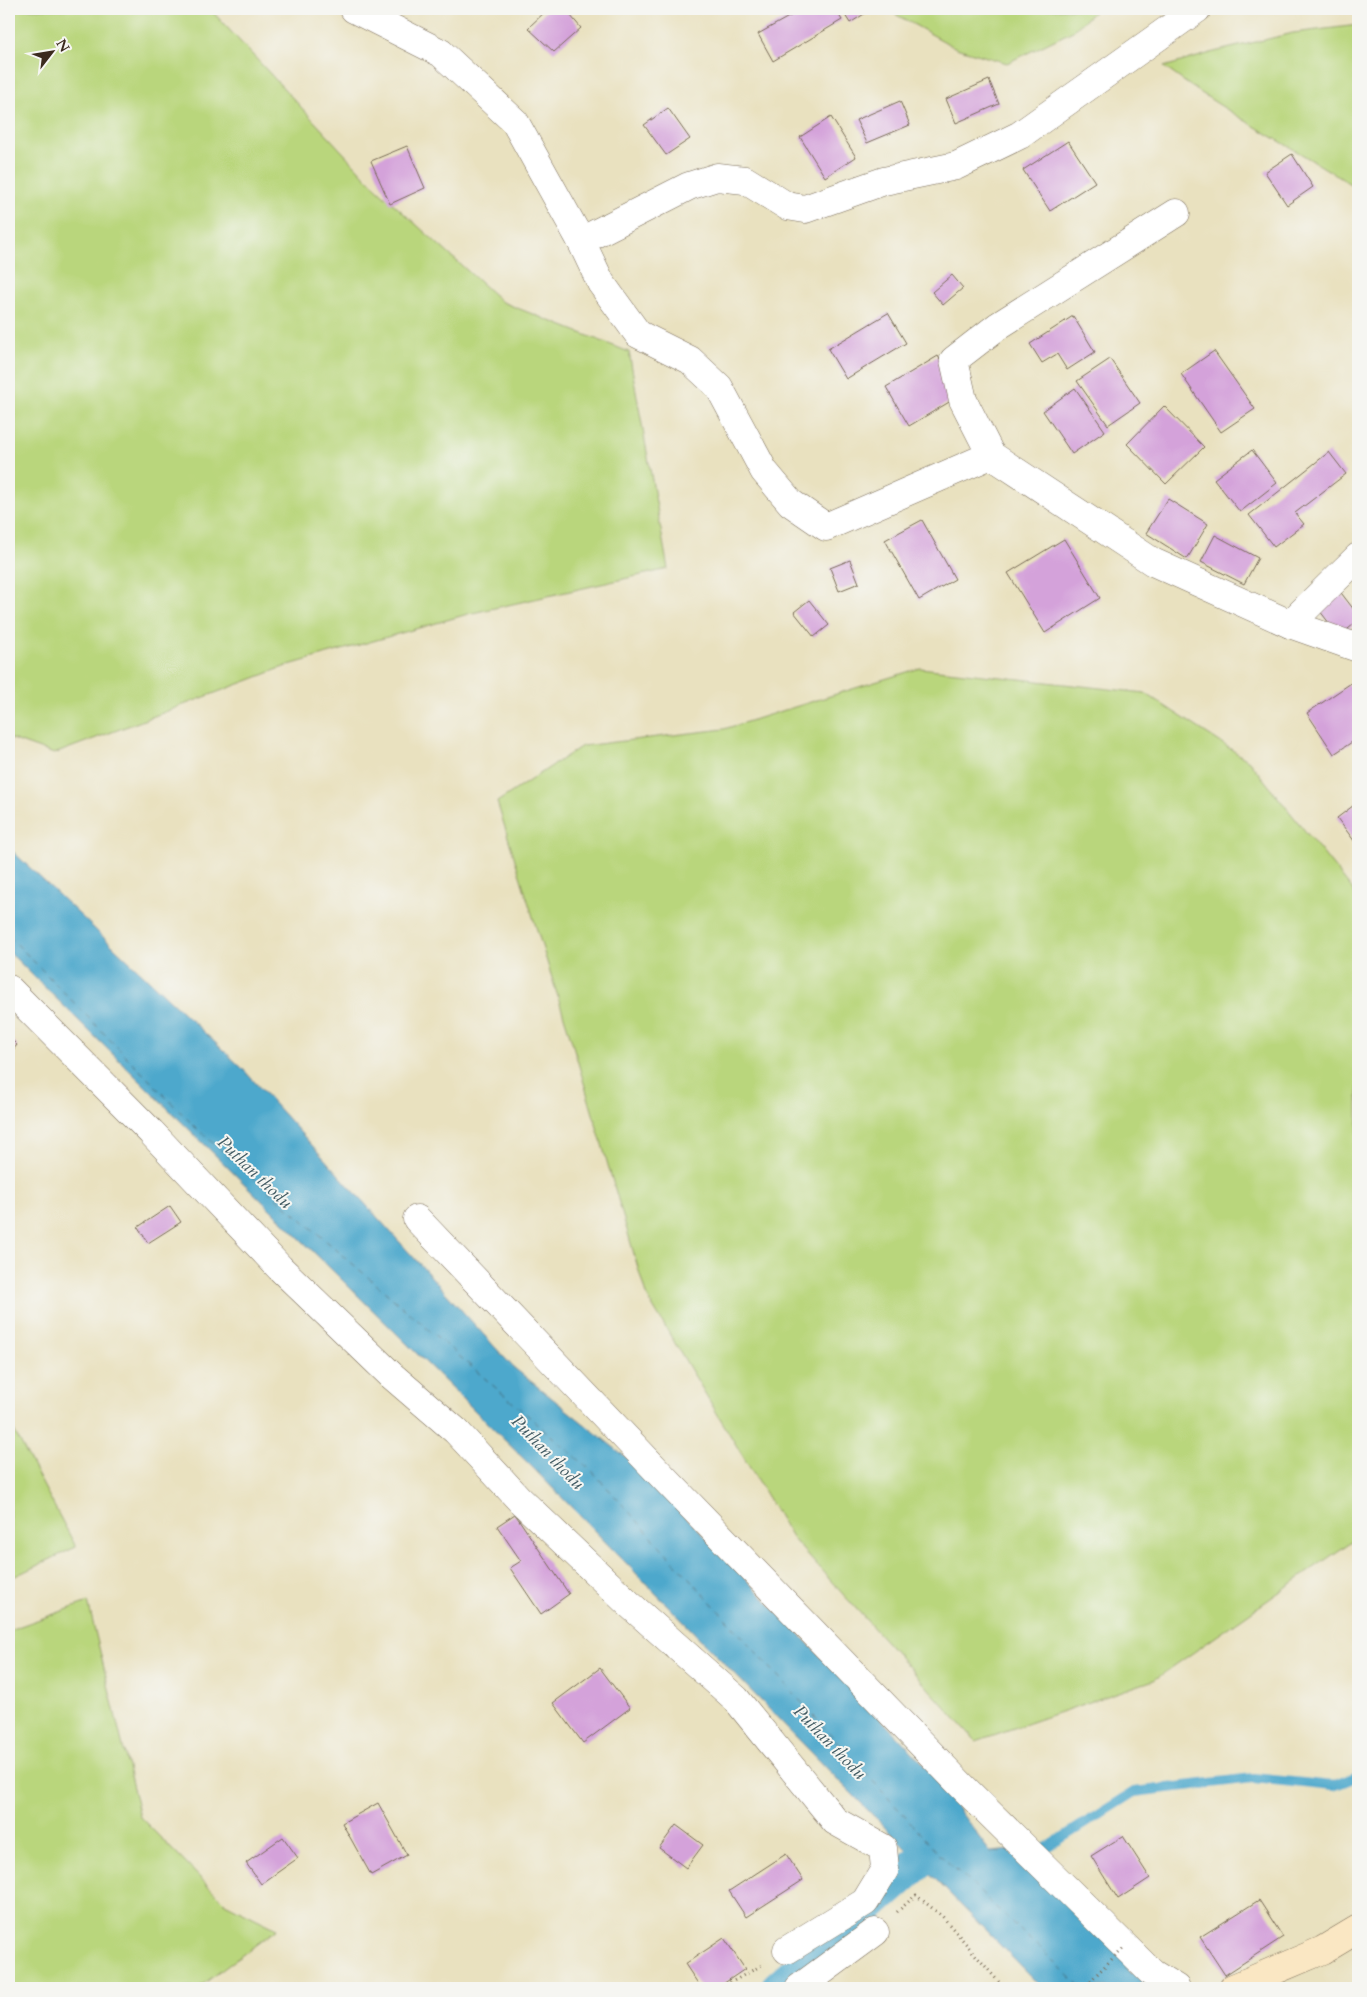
<svg xmlns="http://www.w3.org/2000/svg" width="1367" height="1997" viewBox="0 0 1367 1997" font-family="Cardo,serif">
  <style>
    .green { fill: #b9d67c; stroke: #7a804d }
    .water { fill: #4ea8cc; stroke: #446975 }
    .lines { fill: none; stroke-linecap: round; stroke-linejoin: round }
    .stream { stroke: #4ea8cc; stroke-width: 10 }
    .canal { stroke: #4ea8cc; stroke-width: 35 }
    .ferry { stroke: #435c64; stroke-width: 1; stroke-dasharray: 6 5; stroke-linecap: butt }
    .building { fill: #d4a2da }
    .street-casing { stroke: #786a56; stroke-width: 29 }
    .secondary-casing { stroke: #786a56; stroke-width: 29 }
    .path { stroke: #786a56; stroke-width: 3; stroke-dasharray: 1 4; stroke-linecap: butt }
    .street { stroke: #fff; stroke-width: 28 }
    .secondary { stroke: #fae7c3; stroke-width: 28 }
    .path-bridge { stroke: #786a56; stroke-width: 3; stroke-dasharray: 1 4; stroke-linecap: butt }
    .labels { text-anchor: middle; stroke-width: 4; stroke-linejoin: round; paint-order: stroke }
    .water-label { font-size: 18px; font-style: italic; fill: #435c64; stroke: #f6f6f2 }
  </style>
  <rect width="100%" height="100%" fill="#f6f6f2"/>
  <filter id="ink" filterUnits="userSpaceOnUse"><feTurbulence type="fractalNoise" baseFrequency=".02" numOctaves="2"/><feDisplacementMap in="SourceGraphic" scale="10" xChannelSelector="R" yChannelSelector="G"/><feConvolveMatrix kernelMatrix="1 2 1 2 8 2 1 2 1" color-interpolation-filters="sRGB"/></filter>
  <filter id="wash" filterUnits="userSpaceOnUse"><feTurbulence type="fractalNoise" baseFrequency=".0096" numOctaves="4" result="noise"/><feDisplacementMap in="SourceGraphic" scale="20" xChannelSelector="R" yChannelSelector="G"/><feGaussianBlur stdDeviation="1.12" result="paint"/><feColorMatrix in="noise" values="0 0 0 0 0 0 0 0 0 0 0 0 0 0 0 0 0 1.4 0 .05"/><feComposite in="paint" operator="in"/></filter>
  <g filter="url(#wash)">
    <rect width="100%" height="100%" fill="#e9e1bf"/>
    <g class="green">
      <path d="M9,9H210L377,189L502,302L629,352L668,569L468,614L289,665L54,754L9,738Z"/>
      <path d="M886,9H1097L1073,31L1007,63L956,48Z"/>
      <path d="M1358,25V189C1294,147 1225,113 1164,67L1214,52L1293,33Z"/>
      <path d="M920,668L1145,693L1249,761L1358,897V1537L1154,1680L976,1741L792,1538L646,1295L572,1042L497,802L582,746L724,729Z"/>
      <path d="M9,1421L76,1547L9,1579Z"/>
      <path d="M88,1602L140,1817L225,1903L277,1929L198,1988H9V1630Z"/>
    </g>
    <path class="water" d="M9,848L242,1068L513,1367L637,1466L928,1768L990,1852L1026,1849L1149,1988H1042L533,1468L9,952Z"/>
    <g class="lines">
      <path class="stream" d="M1035,1855L1134,1792L1253,1778L1333,1786L1358,1776"/>
      <path class="canal" d="M778,1988L934,1848"/>
      <path class="ferry" d="M9,936L197,1129L593,1472L939,1854L1082,1988"/>
    </g>
    <g id="blocks">
      <g class="building">
        <path d="M548,9H565L581,28L554,52L528,28Z"/>
        <path d="M803,9H835L842,20L773,61L758,34Z"/>
        <path d="M841,9H872L850,23Z"/>
        <path d="M989,80L999,104L956,123L946,99Z"/>
        <path d="M900,101L910,125L867,143L856,120Z"/>
        <path d="M668,108L690,139L666,155L644,125Z"/>
        <path d="M831,117L856,157L825,177L800,137Z"/>
        <path d="M1068,141L1095,182L1050,211L1023,170Z"/>
        <path d="M407,146L425,188L390,204L371,161Z"/>
        <path d="M1292,154L1313,187L1287,205L1265,172Z"/>
        <path d="M952,275L963,288L943,305L932,292Z"/>
        <path d="M888,313L906,343L846,379L828,349Z"/>
        <path d="M1073,316L1095,352L1067,370L1057,354L1042,363L1030,344Z"/>
        <path d="M1214,351L1255,409L1221,432L1181,374Z"/>
        <path d="M938,356L961,395L909,426L886,387Z"/>
        <path d="M1110,359L1140,403L1108,425L1077,381Z"/>
        <path d="M1075,388L1105,431L1072,454L1043,411Z"/>
        <path d="M1164,406L1204,447L1166,484L1127,444Z"/>
        <path d="M1252,450L1277,483L1240,512L1214,479Z"/>
        <path d="M1329,452L1346,474L1295,513L1304,524L1274,547L1249,515Z"/>
        <path d="M1168,499L1208,524L1187,559L1146,533Z"/>
        <path d="M922,520L955,579L919,600L885,540Z"/>
        <path d="M1215,535L1258,558L1244,584L1201,562Z"/>
        <path d="M1064,539L1100,598L1045,633L1008,573Z"/>
        <path d="M850,560L859,583L839,591L830,568Z"/>
        <path d="M1332,581L1358,615V621L1339,636L1310,598Z"/>
        <path d="M809,600L829,625L814,637L794,612Z"/>
        <path d="M1357,679L1358,738L1334,754L1307,713Z"/>
        <path d="M1358,802V846L1337,818Z"/>
        <path d="M9,1037L17,1045L9,1055Z"/>
        <path d="M170,1206L181,1222L148,1243L138,1227Z"/>
        <path d="M515,1514L569,1594L541,1614L510,1568L521,1561L497,1526Z"/>
        <path d="M600,1668L630,1708L583,1743L553,1703Z"/>
        <path d="M378,1803L407,1855L371,1875L342,1823Z"/>
        <path d="M676,1825L703,1845L686,1868L659,1848Z"/>
        <path d="M1123,1836L1150,1878L1118,1899L1091,1856Z"/>
        <path d="M283,1837L298,1858L261,1884L246,1863Z"/>
        <path d="M786,1854L803,1880L746,1917L729,1891Z"/>
        <path d="M1259,1900L1283,1937L1225,1975L1200,1937Z"/>
        <path d="M724,1938L745,1969L717,1988H701L685,1964Z"/>
      </g>
    </g>
  </g>
  <g filter="url(#ink)">
    <use href="#blocks" fill-opacity="0" stroke="#786a56" stroke-width="1"/>
    <g class="lines">
      <defs>
        <g id="street">
          <path d="M354,9L441,53L515,122L581,241L601,283L638,334L690,360L719,387L764,471L791,503L826,527L991,455L1153,562L1290,624L1358,648"/>
          <path d="M581,241L689,186L717,177L745,180L787,206L805,209L884,181L956,166L1020,135L1197,9"/>
          <path d="M991,455L963,400L954,360L998,326L1176,213"/>
          <path d="M1290,624L1358,557"/>
          <path d="M9,989L151,1132L280,1268L391,1375L456,1431L519,1499L628,1603L736,1699L835,1821L883,1848L885,1869L865,1902L787,1950"/>
          <path d="M417,1219L665,1479L963,1787L1152,1973L1176,1988"/>
          <path d="M799,1988L875,1932"/>
        </g>
        <path id="secondary" d="M1233,1988L1323,1950L1358,1929"/>
      </defs>
      <use href="#street" class="street-casing"/>
      <use href="#secondary" class="secondary-casing"/>
      <g class="path">
        <path d="M897,1912L916,1895L942,1916L1004,1988"/>
        <path d="M721,1988L762,1965"/>
      </g>
      <use href="#street" class="street"/>
      <use href="#secondary" class="secondary"/>
      <path class="path-bridge" d="M1083,1988L1125,1946"/>
    </g>
  </g>
  <g class="labels">
    <g class="water-label">
      <text transform="translate(255 1172) rotate(44)" y="6">Puthan thodu</text>
      <text transform="translate(548 1452) rotate(46)" y="6">Puthan thodu</text>
      <text transform="translate(830 1742) rotate(46)" y="6">Puthan thodu</text>
    </g>
  </g>
  <rect width="1367" height="1997" fill="none" stroke="#f6f6f2" stroke-width="30"/>
  <g transform="translate(52 52) rotate(59)" stroke="#f6f6f2" stroke-width="4" paint-order="stroke">
  <path d="M0-4L9 19L0 12L-9 19Z" fill="#3b2a1e"/>
  <text y="-8" font-size="14" font-weight="bold" text-anchor="middle" fill="#3b2a1e">N</text>
  </g>
</svg>
